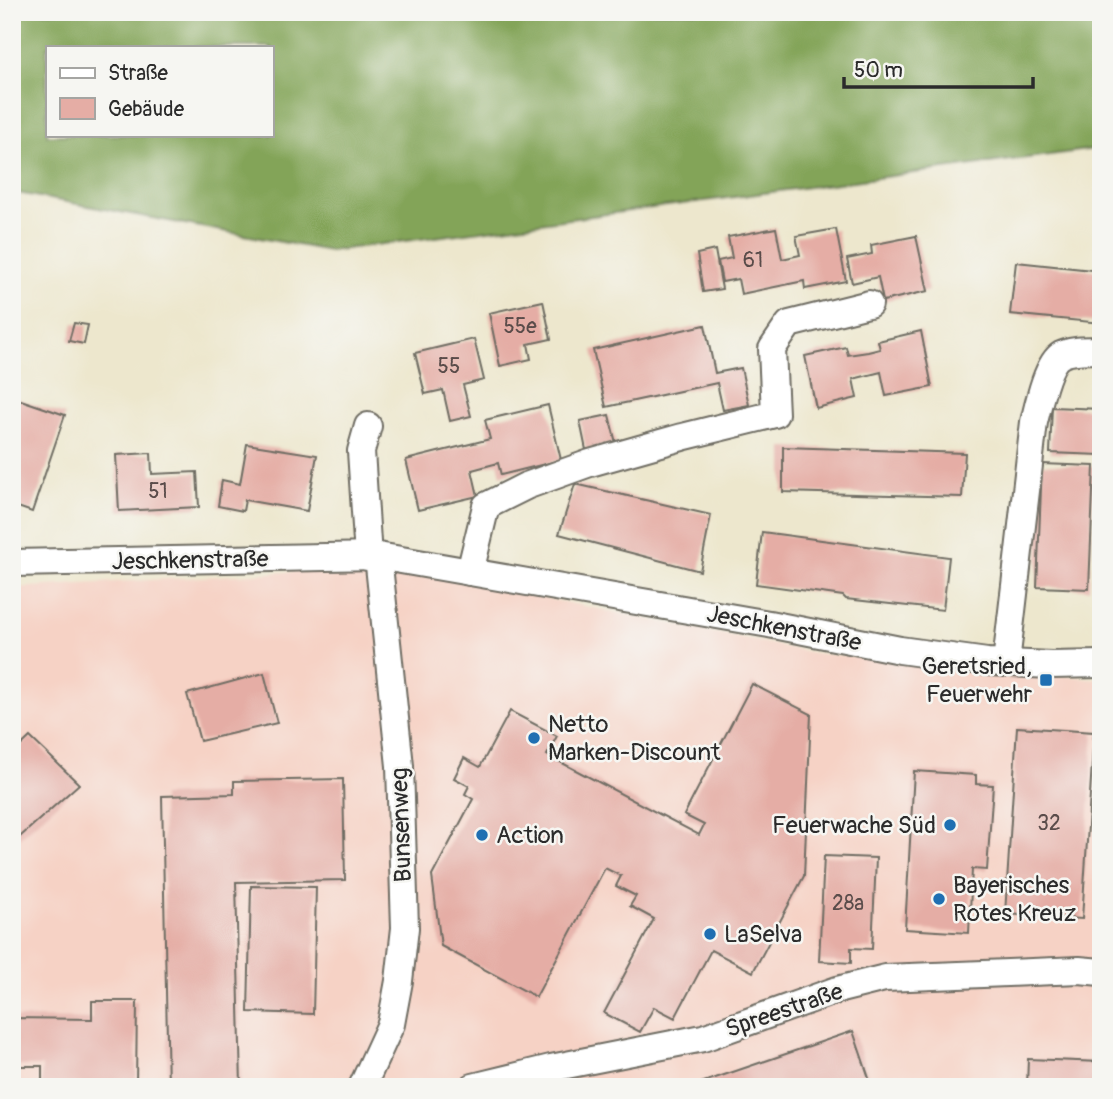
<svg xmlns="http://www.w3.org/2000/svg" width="1113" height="1099" viewBox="0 0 1113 1099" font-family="Pangolin,sans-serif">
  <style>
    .built { fill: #f6d2c5 }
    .forest { fill: #83a459; stroke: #576842; stroke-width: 2; fill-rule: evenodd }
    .building { fill: #e5ada5 }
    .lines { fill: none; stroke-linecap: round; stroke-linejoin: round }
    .minor-casing { stroke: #6f6d64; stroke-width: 30 }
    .minor { stroke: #fff; stroke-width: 26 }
    .poi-dot { fill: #1f6fb2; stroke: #f6f6f2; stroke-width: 2.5 }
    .labels { text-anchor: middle; stroke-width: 5; stroke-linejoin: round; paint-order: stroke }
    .number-label { font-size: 21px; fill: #5a4c4a }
    .street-label { font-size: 24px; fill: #2b2b2b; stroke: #f6f6f2 }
    .poi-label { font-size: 24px; fill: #2b2b2b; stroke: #f6f6f2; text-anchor: start }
  </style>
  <rect width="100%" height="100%" fill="#f6f6f2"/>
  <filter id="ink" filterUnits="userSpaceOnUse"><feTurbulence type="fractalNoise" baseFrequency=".0143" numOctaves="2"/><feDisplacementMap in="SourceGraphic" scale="14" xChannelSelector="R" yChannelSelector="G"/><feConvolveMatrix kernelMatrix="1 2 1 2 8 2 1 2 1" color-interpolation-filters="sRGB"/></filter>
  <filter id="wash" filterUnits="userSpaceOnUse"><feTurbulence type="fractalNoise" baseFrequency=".00686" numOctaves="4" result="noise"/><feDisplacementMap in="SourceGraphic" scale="28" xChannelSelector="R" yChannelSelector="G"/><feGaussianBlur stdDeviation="1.57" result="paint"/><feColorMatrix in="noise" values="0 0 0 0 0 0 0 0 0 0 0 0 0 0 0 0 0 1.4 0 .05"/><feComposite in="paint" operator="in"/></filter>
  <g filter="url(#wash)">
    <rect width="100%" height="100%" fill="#ede7cd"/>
    <path class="built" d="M389,566L815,653L1101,679V1087H12V588Z"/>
    <path class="forest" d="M12,12H1101V148L330,251L12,192ZM47,47H271V135H47Z"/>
    <g id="blocks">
      <g class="building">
        <path d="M776,228L782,259L800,255L796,236L836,229L846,281L805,289L804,281L741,294L738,279L722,282L718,261L732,258L728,237Z"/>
        <path d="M916,236L928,291L883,301L878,277L852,283L847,259L872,254L871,245Z"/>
        <path d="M715,250L722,289L703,292L697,254Z"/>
        <path d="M1016,262L1101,271V323L1010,314Z"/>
        <path d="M543,301L551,339L528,344L531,359L500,366L489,313Z"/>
        <path d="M74,323L88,325L84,344L69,341Z"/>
        <path d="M705,325L715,373L741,368L749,405L723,410L717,383L606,407L593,350Z"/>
        <path d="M921,331L932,387L886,396L881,372L853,379L857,398L816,408L805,356L846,347L848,355L868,352L880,349L878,341Z"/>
        <path d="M474,339L484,380L463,385L471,416L450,421L443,390L425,394L415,353Z"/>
        <path d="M12,397L65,415L32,512L12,505Z"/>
        <path d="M548,405L561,460L501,475L498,463L472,470L478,496L418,510L406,460L490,439L485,420Z"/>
        <path d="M1052,407L1101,409V455L1050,453Z"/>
        <path d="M609,415L616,443L586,450L580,421Z"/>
        <path d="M247,444L317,455L307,511L245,500L243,511L218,506L222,480L240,484Z"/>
        <path d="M783,447L965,453L962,497L783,492Z"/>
        <path d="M151,453L152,474L197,472L199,507L119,511L116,455Z"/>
        <path d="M1042,464L1094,466L1089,589L1037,587Z"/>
        <path d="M575,484L711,515L700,571L559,534Z"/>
        <path d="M762,532L949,557L943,610L846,599L843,596L756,584Z"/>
        <path d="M264,673L277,723L200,741L187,694Z"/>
        <path d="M752,684L811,714L804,876L753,972L711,950L675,1018L654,1007L640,1032L604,1013L654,919L630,906L636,896L616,886L621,876L605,868L536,997L441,946L432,876L473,799L465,794L469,786L454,778L464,758L480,767L510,711L557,736L547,755L699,835L704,825L684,815Z"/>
        <path d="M1017,727L1094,732L1082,919L1005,914Z"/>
        <path d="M30,737L79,784L12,844V754Z"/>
        <path d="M914,771L976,775V784L993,785L987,870L972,869L969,933L905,929Z"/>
        <path d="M343,779L345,880L236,882L241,1087H168L162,796L234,794V781Z"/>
        <path d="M824,856L876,858L872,949L851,948V963L819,961Z"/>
        <path d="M251,886L316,887L313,1014L248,1012Z"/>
        <path d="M92,1001H137L136,1087H42V1066H12V1018L92,1019Z"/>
        <path d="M853,1031L872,1087H692V1086Z"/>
        <path d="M1028,1059L1101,1062V1087H1027Z"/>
      </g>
    </g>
  </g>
  <g filter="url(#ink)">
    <use href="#blocks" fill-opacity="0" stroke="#6f6d64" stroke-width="2"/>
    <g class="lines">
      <defs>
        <g id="minor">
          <path d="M368,557L361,451L368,426"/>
          <path d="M12,563L378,556L769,624L900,650L987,662L1051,665L1101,664"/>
          <path d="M470,572L486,506L526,486L590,463L682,437L775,414L772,349L789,324L869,304"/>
          <path d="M1006,663L1034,422C1038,406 1047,363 1061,355C1073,349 1088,351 1101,350"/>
          <path d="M362,1087L391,1024L399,981L405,928L400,766L378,556"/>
          <path d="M473,1087L551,1068L703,1038L837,990L885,978L1079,970L1101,972"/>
        </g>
      </defs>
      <use href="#minor" class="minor-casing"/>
      <use href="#minor" class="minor"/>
    </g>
  </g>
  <g class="poi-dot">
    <rect x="1039" y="673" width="14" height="14" rx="3.5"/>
    <circle cx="534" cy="738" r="7"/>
    <circle cx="950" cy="825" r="7"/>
    <circle cx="482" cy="835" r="7"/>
    <circle cx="939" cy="899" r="7"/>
    <circle cx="710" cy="934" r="7"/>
  </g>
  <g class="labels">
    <g class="number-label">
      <text x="753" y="267">61</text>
      <text x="520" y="333">55e</text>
      <text x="449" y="373">55</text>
      <text x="158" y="498">51</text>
      <text x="1049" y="830">32</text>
      <text x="848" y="910">28a</text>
    </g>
    <g class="street-label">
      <text transform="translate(190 560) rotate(-1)" y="8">Jeschkenstraße</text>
      <text transform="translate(784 628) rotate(11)" y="8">Jeschkenstraße</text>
      <text transform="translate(401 825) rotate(-92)" y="8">Bunsenweg</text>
      <text transform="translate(784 1010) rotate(-19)" y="8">Spreestraße</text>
    </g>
    <g class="poi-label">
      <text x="1032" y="674" text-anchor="end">Geretsried,<tspan x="1032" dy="28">Feuerwehr</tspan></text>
      <text x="548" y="732">Netto<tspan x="548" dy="28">Marken-Discount</tspan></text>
      <text x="936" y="833" text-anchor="end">Feuerwache Süd</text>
      <text x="496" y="843">Action</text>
      <text x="953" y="893">Bayerisches<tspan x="953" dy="28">Rotes Kreuz</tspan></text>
      <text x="724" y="942">LaSelva</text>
    </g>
  </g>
  <rect width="1113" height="1099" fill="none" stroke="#f6f6f2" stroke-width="42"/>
  <rect x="46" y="46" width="228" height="91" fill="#f6f6f2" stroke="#a5a5a2" stroke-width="2"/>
  <rect x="60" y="68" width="35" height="10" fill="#ffffff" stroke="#a5a5a2" stroke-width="2"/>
  <text x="108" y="80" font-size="21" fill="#2b2b2b">Straße</text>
  <rect x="60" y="98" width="35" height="21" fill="#e5ada5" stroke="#a5a5a2" stroke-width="2"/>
  <text x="108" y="116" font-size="21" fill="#2b2b2b">Gebäude</text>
  <path d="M844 77v10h189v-10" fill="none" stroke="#2b2b2b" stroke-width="3.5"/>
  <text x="854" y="77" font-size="21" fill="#2b2b2b" stroke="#f6f6f2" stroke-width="5" paint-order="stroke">50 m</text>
</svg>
